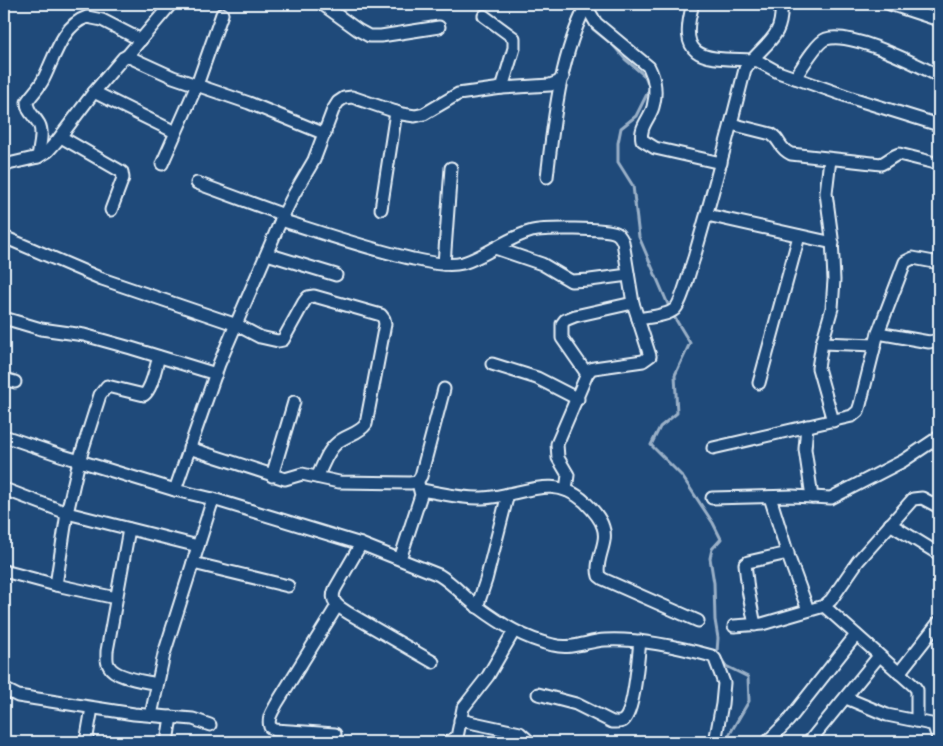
<svg xmlns="http://www.w3.org/2000/svg" width="943" height="746" viewBox="0 0 943 746" font-family="Mali,sans-serif">
  <style>
    .lines { fill: none; stroke-linecap: round; stroke-linejoin: round }
    .stream { stroke: #9ab0c7; stroke-width: 3 }
    .street-casing { stroke: #e8f1f8; stroke-width: 15 }
    .street { stroke: #1f4a7a; stroke-width: 11 }
  </style>
  <rect width="100%" height="100%" fill="#1f4a7a"/>
  <filter id="ink" filterUnits="userSpaceOnUse"><feTurbulence type="fractalNoise" baseFrequency=".02" numOctaves="2"/><feDisplacementMap in="SourceGraphic" scale="10" xChannelSelector="R" yChannelSelector="G"/><feConvolveMatrix kernelMatrix="1 2 1 2 8 2 1 2 1" color-interpolation-filters="sRGB"/></filter>
  <g filter="url(#ink)">
    <g class="lines">
      <g class="stream">
        <path d="M590,24L593,29L613,45L625,59L645,76L650,88L636,116L621,128L618,143V162L633,186L639,237L670,309"/>
        <path d="M673,315L690,343L675,375L677,413L660,427L651,445L682,476L713,523L721,539L712,549L710,558L714,583L715,620L718,638L717,652L726,666L748,677L749,701L725,742"/>
      </g>
      <defs>
        <g id="street">
          <path d="M322,4L358,30L369,36H381L439,27"/>
          <path d="M588,4L589,11L596,23L649,67C655,79 657,93 653,107C650,118 639,127 642,140L655,148L721,163"/>
          <path d="M693,4C676,63 707,58 752,60C771,39 783,34 781,4"/>
          <path d="M890,4L939,20"/>
          <path d="M484,16L514,38V48L502,88"/>
          <path d="M127,56L171,4"/>
          <path d="M795,78C801,69 817,42 826,39C851,31 916,64 939,76"/>
          <path d="M94,92L175,132"/>
          <path d="M731,124L771,134C781,140 778,148 791,154L881,164C888,161 892,156 899,154L939,164"/>
          <path d="M61,137L122,172L123,178L111,210"/>
          <path d="M38,157C39,148 44,133 39,124C34,115 27,112 27,102C32,94 39,88 43,80C54,59 62,25 87,17L102,20L141,40"/>
          <path d="M830,159L826,193L832,238L834,280L832,308L822,343L818,368L833,421"/>
          <path d="M162,164L197,85L222,14"/>
          <path d="M4,165L38,157L48,151L57,141L94,92L123,58L127,56L173,77L249,103L325,134"/>
          <path d="M547,177C554,119 560,56 587,4"/>
          <path d="M197,183L284,215"/>
          <path d="M381,209L396,112"/>
          <path d="M707,215L833,243"/>
          <path d="M281,220C325,234 369,249 413,259C429,262 447,267 463,263C487,256 508,237 532,231C544,228 606,228 616,233C620,235 621,238 623,242L633,303L650,356L643,361L594,368L591,369L587,374L557,444L558,458L568,475L566,490"/>
          <path d="M4,237L102,279L237,325L260,337L278,341L283,340L304,302L308,297L314,296L381,315L384,319L385,324L366,424C359,434 346,435 337,443C327,451 323,466 317,477"/>
          <path d="M495,248L542,264L571,281L590,280L628,275"/>
          <path d="M267,254L336,275"/>
          <path d="M444,264L451,168"/>
          <path d="M4,318L41,329L84,335L131,348L216,374"/>
          <path d="M638,319C649,317 667,316 675,309C682,302 690,269 694,258C712,196 729,133 745,69L752,60L758,61L778,72L855,99L939,125"/>
          <path d="M878,333L929,342L939,340"/>
          <path d="M822,343L875,345"/>
          <path d="M492,364L537,378L578,399"/>
          <path d="M587,374L562,338V324L565,320L575,316L633,303"/>
          <path d="M4,379L15,382"/>
          <path d="M759,383L799,236"/>
          <path d="M807,426L805,449L812,497"/>
          <path d="M4,436L63,456L175,490L213,499L361,544L439,575C454,584 464,597 478,607C501,624 525,639 553,645C572,650 587,641 605,640C639,638 679,647 712,656L715,659L724,683L722,704L715,742"/>
          <path d="M189,448L285,479L302,474L339,482L410,483L417,482L421,476L444,389"/>
          <path d="M713,448L852,416L858,411L860,405L878,333L905,262L913,258L939,263"/>
          <path d="M272,476L294,402"/>
          <path d="M4,489L67,513L198,546"/>
          <path d="M175,490L219,364L281,220L294,194L314,160L333,110L338,102L344,98L352,97L402,114L415,116L424,114L458,94L502,88L550,85L558,82L563,77"/>
          <path d="M421,490C441,493 462,499 482,498C520,497 552,472 585,502C592,509 600,517 603,527C609,543 594,560 599,576L603,579L698,621"/>
          <path d="M770,497L789,558L808,610"/>
          <path d="M712,498L792,496L831,498L903,461L939,437"/>
          <path d="M890,524L939,554"/>
          <path d="M129,529L107,651C107,656 106,662 109,666C115,678 145,681 157,684"/>
          <path d="M361,544L335,589C329,602 339,607 350,614L433,662"/>
          <path d="M400,559L421,495L418,483"/>
          <path d="M193,563L288,586"/>
          <path d="M4,571L56,585L116,598"/>
          <path d="M56,585L67,513L79,461L100,395L107,386L144,395C153,387 155,368 159,357"/>
          <path d="M824,606L914,686L917,690V721"/>
          <path d="M477,607L486,580L508,494"/>
          <path d="M755,625L748,590L745,564L748,562L788,553"/>
          <path d="M734,626L762,624L824,606L831,600L858,561L913,499L922,498L939,507"/>
          <path d="M899,673L939,622"/>
          <path d="M4,689L18,696L134,714L193,719L210,725"/>
          <path d="M538,694L576,704L612,722C616,722 621,723 624,720C635,709 638,657 640,641"/>
          <path d="M846,698L887,715L931,724L934,726L939,741"/>
          <path d="M151,715L164,654L213,499"/>
          <path d="M460,720L520,733L530,742"/>
          <path d="M335,734L275,730L270,727C267,718 273,711 277,703L337,606"/>
          <path d="M86,742L92,708"/>
          <path d="M167,742L171,717"/>
          <path d="M448,742L457,737L463,708L488,676L514,631"/>
          <path d="M767,742L788,721L856,635"/>
          <path d="M809,742L879,656"/>
        </g>
      </defs>
      <use href="#street" class="street-casing"/>
      <use href="#street" class="street"/>
    </g>
  </g>
  <rect width="943" height="746" fill="none" stroke="#1f4a7a" stroke-width="20"/>
  <rect x="10" y="10" width="923" height="726" fill="none" stroke="#e8f1f8" stroke-width="2" filter="url(#ink)"/>
</svg>
